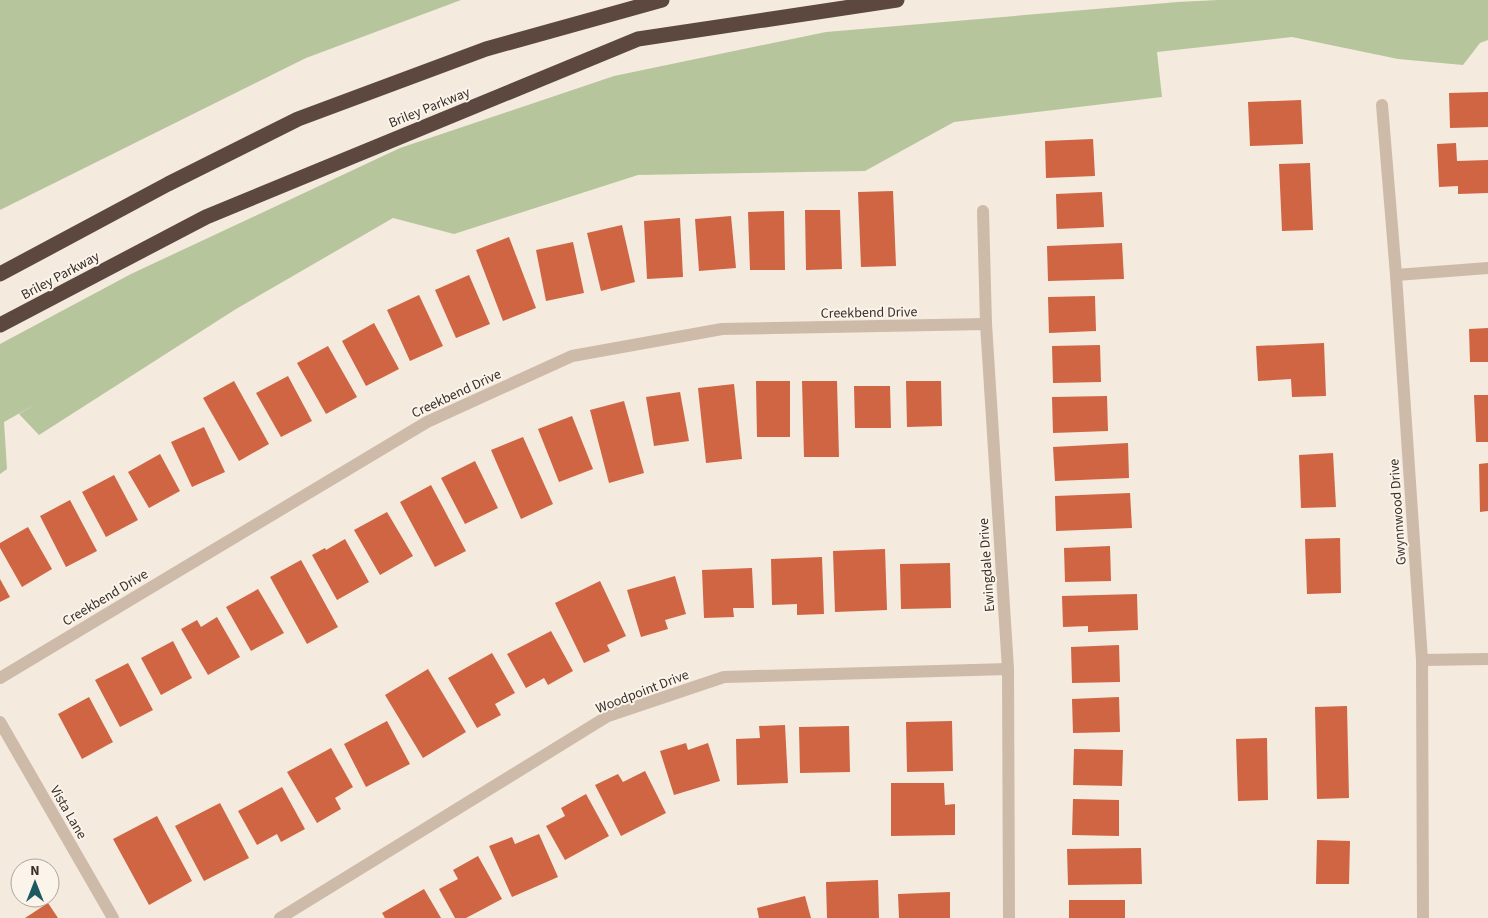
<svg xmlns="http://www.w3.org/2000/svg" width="1488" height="918" viewBox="0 0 1488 918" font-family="'Source Sans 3',sans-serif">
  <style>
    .green { fill: #b7c59c }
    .building { fill: #cf6542 }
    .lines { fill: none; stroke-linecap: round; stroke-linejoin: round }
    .minor { stroke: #cebaa8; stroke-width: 12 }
    .motorway { stroke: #5c483f; stroke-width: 15 }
    .labels { text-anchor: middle; stroke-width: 4; stroke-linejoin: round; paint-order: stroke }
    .street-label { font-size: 14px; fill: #3a2f29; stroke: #fbf4eb }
  </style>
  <rect width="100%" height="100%" fill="#f4eade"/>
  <g class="green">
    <path d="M0,0H461L306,58L0,210Z"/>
    <path d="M1218,0H1488V40L1480,43L1463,65L1398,59L1292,37L1157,52L1162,97L954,122L865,171L638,175L454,234L393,218L236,309L39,435L19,414L36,404L4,422L7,469L0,474V344L131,274L400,148L614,76L826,32L1178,2Z"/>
  </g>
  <g class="building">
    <path d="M1488,92V127L1450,128L1449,93Z"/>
    <path d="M1301,100L1303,144L1250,146L1248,102Z"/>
    <path d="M1093,139L1095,176L1046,178L1045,141Z"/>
    <path d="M1456,143L1457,161L1488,160V193L1458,194V186L1439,187L1437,144Z"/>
    <path d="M1310,163L1313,230L1282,231L1279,164Z"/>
    <path d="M893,191L896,266L861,267L858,192Z"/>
    <path d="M1102,192L1104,227L1057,229L1056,194Z"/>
    <path d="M805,210H840L842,269L806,270Z"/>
    <path d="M784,211L785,270H750L748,212Z"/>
    <path d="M731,216L736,268L699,271L695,219Z"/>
    <path d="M680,218L683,277L647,279L644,221Z"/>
    <path d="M622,225L635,282L601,291L587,233Z"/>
    <path d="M509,237L536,308L503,321L476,250Z"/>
    <path d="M573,242L584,293L546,301L536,250Z"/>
    <path d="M1122,243L1124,279L1048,281L1047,246Z"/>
    <path d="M469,275L490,324L456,338L435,290Z"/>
    <path d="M419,295L443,346L410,361L387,310Z"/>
    <path d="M1095,296L1096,331L1049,333L1048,297Z"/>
    <path d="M374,323L399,369L366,386L342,341Z"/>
    <path d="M1488,328V362H1470L1469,329Z"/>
    <path d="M1324,343L1326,396L1292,397L1291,379L1258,381L1256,346Z"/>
    <path d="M1100,345L1101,382L1053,383L1052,346Z"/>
    <path d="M328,346L357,397L326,414L297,363Z"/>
    <path d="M288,376L312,421L281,437L256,393Z"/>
    <path d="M234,381L269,444L239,461L203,398Z"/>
    <path d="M756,381H790V437H757Z"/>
    <path d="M802,381H837L839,457H804Z"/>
    <path d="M906,381H941L942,426L907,427Z"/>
    <path d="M734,384L742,459L706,463L698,388Z"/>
    <path d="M854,386H890L891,428H855Z"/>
    <path d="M680,392L689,441L654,446L646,397Z"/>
    <path d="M1474,395H1488V442H1476Z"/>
    <path d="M1107,396L1108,431L1053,433L1052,397Z"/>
    <path d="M624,401L644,473L609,483L590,410Z"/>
    <path d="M572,416L593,469L559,482L538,429Z"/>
    <path d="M204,427L225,472L192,487L171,442Z"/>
    <path d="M523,437L553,504L521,519L491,450Z"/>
    <path d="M1128,443L1129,478L1055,481L1053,447Z"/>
    <path d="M1333,453L1336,507L1301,508L1299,455Z"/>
    <path d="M160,454L180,491L149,508L128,472Z"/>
    <path d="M475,461L498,508L465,524L441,478Z"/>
    <path d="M1488,463V511L1480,512L1479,464Z"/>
    <path d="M114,475L138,520L106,537L82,492Z"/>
    <path d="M431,485L466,551L435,567L400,502Z"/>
    <path d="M1130,493L1132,528L1056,531L1055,496Z"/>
    <path d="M70,500L97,551L66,567L40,516Z"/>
    <path d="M387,512L413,556L380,575L354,530Z"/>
    <path d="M28,527L52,569L22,587L0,548V543Z"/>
    <path d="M1340,538L1341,593L1307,594L1305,539Z"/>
    <path d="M345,539L369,582L337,600L312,555L325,548L326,550Z"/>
    <path d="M1110,546L1111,581L1065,582L1064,548Z"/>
    <path d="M885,549L887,610L835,612L833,551Z"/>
    <path d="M822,557L824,614L797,615V604L772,605L771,559Z"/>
    <path d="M301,560L338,627L307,644L270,577Z"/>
    <path d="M950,563L951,608L901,609L900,564Z"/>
    <path d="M752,568L754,608H733L734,617L704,618L702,570Z"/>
    <path d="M675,576L686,614L665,620L668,629L641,637L627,590Z"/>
    <path d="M0,579L10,597L0,602Z"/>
    <path d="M600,581L626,636L607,645L610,651L584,663L555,603Z"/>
    <path d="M258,589L284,633L251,651L226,607Z"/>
    <path d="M1137,594L1138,630L1088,632V626L1063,627L1062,596Z"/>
    <path d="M217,617L240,657L208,675L181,629L197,620L201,627Z"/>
    <path d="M551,631L573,671L548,685L544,678L526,688L507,654Z"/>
    <path d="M173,641L192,678L161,695L141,658Z"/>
    <path d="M1119,645L1120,682L1072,683L1071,647Z"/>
    <path d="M492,653L515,693L495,704L501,715L477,728L448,678Z"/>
    <path d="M128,663L153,710L120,727L95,680Z"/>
    <path d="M428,669L466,732L423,758L385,695Z"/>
    <path d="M89,697L113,742L82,759L58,714Z"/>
    <path d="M1119,697L1120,732L1073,733L1072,699Z"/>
    <path d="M1347,706L1349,798L1317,799L1315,707Z"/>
    <path d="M387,721L410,764L366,787L344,744Z"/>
    <path d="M952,721L953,771L907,772L906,722Z"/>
    <path d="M785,725L788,783L737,785L736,739L760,738L759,726Z"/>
    <path d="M849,726L850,772L800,773L799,727Z"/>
    <path d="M1267,738L1268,800L1238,801L1236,739Z"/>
    <path d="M686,743L688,750L708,743L720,781L674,795L660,751Z"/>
    <path d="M331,748L353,787L335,798L341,809L317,823L287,772Z"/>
    <path d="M1074,749L1123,750L1122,786L1073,785Z"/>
    <path d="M645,771L666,813L621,836L595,785L618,774L623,782Z"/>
    <path d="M891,783H944L945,805L955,804V835L891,836Z"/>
    <path d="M282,787L305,829L281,842L277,834L257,845L238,811Z"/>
    <path d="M586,794L609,836L565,860L546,826L565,816L561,808Z"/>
    <path d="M1073,799L1119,800V836L1072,835Z"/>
    <path d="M220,803L249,858L204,881L175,826Z"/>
    <path d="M157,816L192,881L149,905L113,839Z"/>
    <path d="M539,834L558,877L512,897L489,846L512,837L515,844Z"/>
    <path d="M1317,840L1350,841L1349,884H1316Z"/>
    <path d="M1141,848L1142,884L1068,885L1067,849Z"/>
    <path d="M478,856L502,899L466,918H455L439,889L458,879L453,870Z"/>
    <path d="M878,880L879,918H827L826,882Z"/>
    <path d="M424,889L441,918H385L382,913Z"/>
    <path d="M950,892V918H899L898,894Z"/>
    <path d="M805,896L811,918H759L757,908Z"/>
    <rect x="1069" y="900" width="56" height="18"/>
    <path d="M48,903L58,918H25Z"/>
  </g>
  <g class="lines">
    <g class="minor">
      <path d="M1382,105L1396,275L1422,660L1423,918"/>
      <path d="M983,211L986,324L1008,669L1009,918"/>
      <path d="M1396,275L1488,268"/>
      <path d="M1422,660L1488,659"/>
      <path d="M0,678L427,422L572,356L722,329L986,324"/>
      <path d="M0,722L113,918"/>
      <path d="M280,918L608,716L724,677L1008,669"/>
    </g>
    <g class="motorway">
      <path d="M0,274L168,184L298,119L486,49L662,0"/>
      <path d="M0,325L206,217L638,39L897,0"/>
    </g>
  </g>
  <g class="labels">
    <g class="street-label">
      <text transform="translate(429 107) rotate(-22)" y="5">Briley Parkway</text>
      <text transform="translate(60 275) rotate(-28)" y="5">Briley Parkway</text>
      <text transform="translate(869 312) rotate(-1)" y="5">Creekbend Drive</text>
      <text transform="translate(456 393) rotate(-25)" y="5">Creekbend Drive</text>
      <text transform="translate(1397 512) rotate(-94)" y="5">Gwynnwood Drive</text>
      <text transform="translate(986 565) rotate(-94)" y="5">Ewingdale Drive</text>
      <text transform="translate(105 597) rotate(-31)" y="5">Creekbend Drive</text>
      <text transform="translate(642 691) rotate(-21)" y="5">Woodpoint Drive</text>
      <text transform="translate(69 812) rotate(60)" y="5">Vista Lane</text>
    </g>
  </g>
  <g transform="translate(35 883)"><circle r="24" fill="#fbf4eb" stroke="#aea59d"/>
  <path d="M0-4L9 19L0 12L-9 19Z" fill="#1b5b60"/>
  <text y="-8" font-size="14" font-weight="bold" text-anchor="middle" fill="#3a2f29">N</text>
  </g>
</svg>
